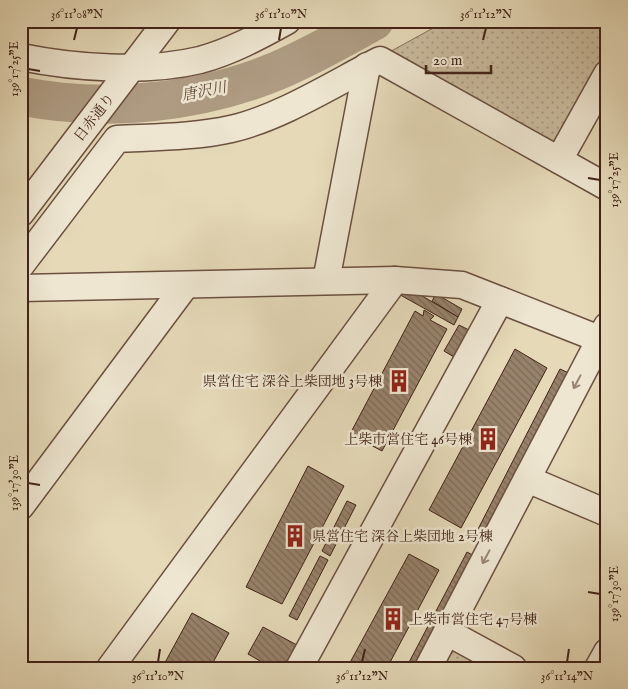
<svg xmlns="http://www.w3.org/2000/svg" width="628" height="689" viewBox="0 0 628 689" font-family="'IM FELL English','Noto Serif JP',serif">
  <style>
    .grass { fill: url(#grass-dots); stroke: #866e5a }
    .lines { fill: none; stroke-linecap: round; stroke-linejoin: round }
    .river { stroke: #ae9b82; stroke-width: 39 }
    .building { fill: url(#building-back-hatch); stroke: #422318 }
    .minor-casing { stroke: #6b5040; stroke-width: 29 }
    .minor { stroke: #eee6d1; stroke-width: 26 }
    .oneway { stroke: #988474 }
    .ticks { fill: none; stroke: #422318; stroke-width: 2 }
    .labels { text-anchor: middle; stroke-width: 5; stroke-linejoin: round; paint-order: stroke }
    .street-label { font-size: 14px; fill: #422318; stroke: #eee6d1 }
    .poi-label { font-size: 14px; fill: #422318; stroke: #eee6d1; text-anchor: end }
    .water-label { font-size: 15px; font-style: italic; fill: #624738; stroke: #eee6d1 }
    .neatline { fill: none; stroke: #422318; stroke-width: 2 }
    .ticks-label { font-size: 12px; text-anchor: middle; fill: #422318 }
  </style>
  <defs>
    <pattern id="grass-dots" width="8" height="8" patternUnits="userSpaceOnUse" patternTransform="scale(1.25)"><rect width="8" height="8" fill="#c9ba9d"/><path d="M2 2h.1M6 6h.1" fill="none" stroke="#a5977f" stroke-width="1.8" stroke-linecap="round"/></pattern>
    <pattern id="building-back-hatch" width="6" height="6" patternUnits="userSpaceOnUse" patternTransform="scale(1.25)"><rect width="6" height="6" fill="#97826b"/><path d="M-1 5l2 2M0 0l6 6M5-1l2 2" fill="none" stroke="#7d6a57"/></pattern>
  </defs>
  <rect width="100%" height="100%" fill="#e5d9b8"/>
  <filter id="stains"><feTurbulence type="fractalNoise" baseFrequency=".004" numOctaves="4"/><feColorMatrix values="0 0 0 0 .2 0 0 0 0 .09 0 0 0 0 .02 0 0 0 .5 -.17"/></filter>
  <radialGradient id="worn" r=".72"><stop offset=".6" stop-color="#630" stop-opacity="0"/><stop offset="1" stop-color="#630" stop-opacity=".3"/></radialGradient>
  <g class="grass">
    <path d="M446,21H607V67L561,153L384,55Z"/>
    <path d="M447,632L513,668H428Z"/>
  </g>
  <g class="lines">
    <path class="river" d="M21,96C105,113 201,103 279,70C312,56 343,38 374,21"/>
  </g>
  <g class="building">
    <path d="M400,283L458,317L454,325L395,292Z"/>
    <path d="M436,294L462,309L458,317L432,301Z"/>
    <path d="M424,310L434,316L430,320L447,329L382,451L350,434L415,311L423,316Z"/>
    <path d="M459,325L469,330L454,357L444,351Z"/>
    <path d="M515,349L547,368L461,528L429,510Z"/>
    <path d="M560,369L573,375L487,545L474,537Z"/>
    <path d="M308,466L344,486L282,604L246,587Z"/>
    <path d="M347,501L356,505L330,556L322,551Z"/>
    <path d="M467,552L478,558L421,668H406Z"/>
    <path d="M409,554L439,570L387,668H347Z"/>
    <path d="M320,556L328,560L297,620L289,616Z"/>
    <path d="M192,613L229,633L210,668H162Z"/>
    <path d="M263,627L297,645L285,668H272L248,654Z"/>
  </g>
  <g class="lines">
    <defs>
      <g id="minor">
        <path d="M21,57C75,68 146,73 200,60C230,52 260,36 287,21"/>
        <path d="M559,160L607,74"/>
        <path d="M21,213L167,21"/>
        <path d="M21,265L117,139C155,137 195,137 231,129C280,118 335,83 380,60L607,187"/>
        <path d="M326,281L367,66"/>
        <path d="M21,288L395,280L462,285L607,342"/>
        <path d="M527,479L607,513"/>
        <path d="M21,506L185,286"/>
        <path d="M447,632L513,668"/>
        <path d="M110,668L395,280"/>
        <path d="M299,668L500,300"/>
        <path d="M428,668L607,326"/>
        <path d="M598,668L607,652"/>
      </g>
    </defs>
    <use href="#minor" class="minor-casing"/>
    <use href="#minor" class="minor"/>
  </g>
  <defs><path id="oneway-shaft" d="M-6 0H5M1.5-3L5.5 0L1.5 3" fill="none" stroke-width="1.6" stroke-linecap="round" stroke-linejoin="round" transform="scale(1.25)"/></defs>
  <g class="oneway">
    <use href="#oneway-shaft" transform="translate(577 382) rotate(118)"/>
    <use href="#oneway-shaft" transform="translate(486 557) rotate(118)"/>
  </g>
  <path class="ticks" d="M74,40L77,28M279,40L281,28M483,40L486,28M28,69L40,71M588,178L600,180M28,483L40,485M588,592L600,594M158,662L160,649M362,662L365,649M567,662L569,649"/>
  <defs>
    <symbol id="building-bare" viewBox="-9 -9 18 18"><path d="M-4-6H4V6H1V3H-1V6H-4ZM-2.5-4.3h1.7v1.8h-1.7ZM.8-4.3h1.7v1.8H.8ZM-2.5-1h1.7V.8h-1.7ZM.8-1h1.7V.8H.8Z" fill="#8f2418" stroke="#eee6d1" stroke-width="2.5" paint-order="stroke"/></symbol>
  </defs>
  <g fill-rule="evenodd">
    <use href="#building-bare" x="383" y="365" width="32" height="32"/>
    <use href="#building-bare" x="472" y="423" width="32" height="32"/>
    <use href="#building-bare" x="279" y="520" width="32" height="32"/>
    <use href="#building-bare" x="377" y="603" width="32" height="32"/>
  </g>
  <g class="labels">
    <g class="street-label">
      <text transform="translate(94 117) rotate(-52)" y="5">日赤通り</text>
    </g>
    <g class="poi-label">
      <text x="382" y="386">県営住宅 深谷上柴団地 3号棟</text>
      <text x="472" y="444">上柴市営住宅 46号棟</text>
      <text x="312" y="541" text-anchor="start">県営住宅 深谷上柴団地 2号棟</text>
      <text x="409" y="624" text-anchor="start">上柴市営住宅 47号棟</text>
    </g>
    <g class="water-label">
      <text transform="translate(204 91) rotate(-11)" y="5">唐沢川</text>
    </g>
  </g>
  <rect width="628" height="689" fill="none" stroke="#e5d9b8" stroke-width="55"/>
  <path d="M426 65v8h65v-8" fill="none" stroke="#422318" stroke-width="2.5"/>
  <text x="433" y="65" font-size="15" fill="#422318" stroke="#eee6d1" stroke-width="4" paint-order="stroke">20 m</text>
  <rect x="28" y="28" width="572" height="634" class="neatline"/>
  <g class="ticks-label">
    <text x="77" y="18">36°11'08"N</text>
    <text x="281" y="18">36°11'10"N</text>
    <text x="486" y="18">36°11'12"N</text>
    <text transform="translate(14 69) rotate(-90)" y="4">139°17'25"E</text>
    <text transform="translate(614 180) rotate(-90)" y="4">139°17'25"E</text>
    <text transform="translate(14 483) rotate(-90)" y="4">139°17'30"E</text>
    <text transform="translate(614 594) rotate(-90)" y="4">139°17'30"E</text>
    <text x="158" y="680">36°11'10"N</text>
    <text x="362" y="680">36°11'12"N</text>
    <text x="567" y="680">36°11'14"N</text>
  </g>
  <rect width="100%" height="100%" filter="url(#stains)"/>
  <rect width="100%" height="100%" fill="url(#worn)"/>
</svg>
